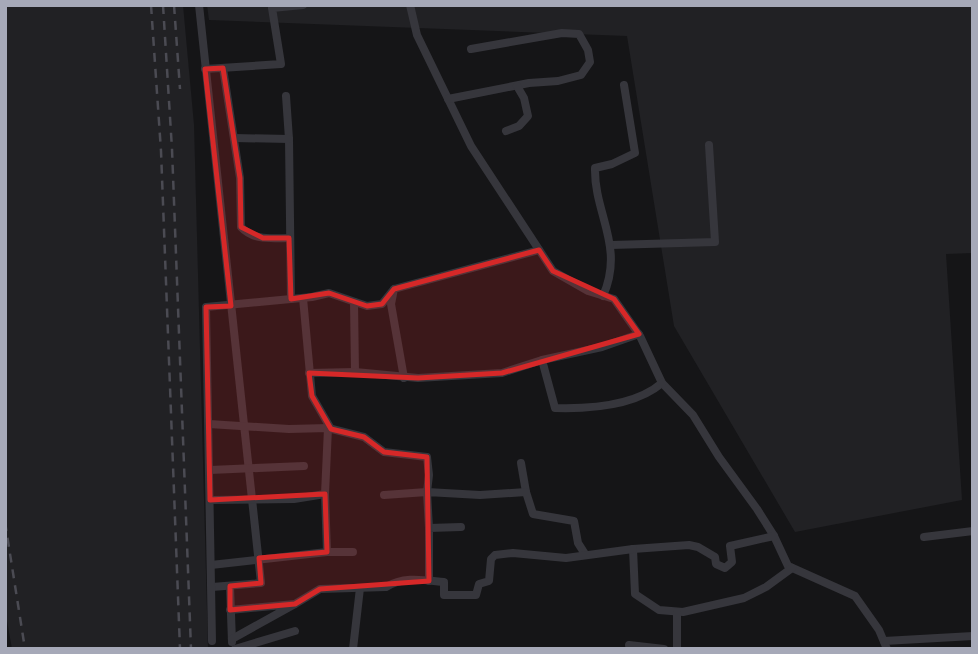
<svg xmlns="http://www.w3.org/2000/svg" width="978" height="654" viewBox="0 0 978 654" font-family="Ubuntu,sans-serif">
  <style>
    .built { fill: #212124 }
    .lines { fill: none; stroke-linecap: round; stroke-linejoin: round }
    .minor { stroke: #36363c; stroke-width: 8 }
    .rail { stroke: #4b4b53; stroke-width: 2.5; stroke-dasharray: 9 7; stroke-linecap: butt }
    .marked { fill: #d62828; fill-opacity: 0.2; stroke: #d62828; stroke-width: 5; stroke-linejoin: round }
  </style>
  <rect width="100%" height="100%" fill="#151517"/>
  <g class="built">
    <path d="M5,5H183L194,125L208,649H12L5,610Z"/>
    <path d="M207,5H973V253L946,254L962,500L795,532L674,326L627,36L209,20Z"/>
  </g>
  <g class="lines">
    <g class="minor">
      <path d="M199,5L261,583L212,587"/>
      <path d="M410,5L417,35L471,146L553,271L588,291L614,299L640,336L662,383L693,415L719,457L757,509L774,536L788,566L855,596L879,630L887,649"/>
      <path d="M223,68L240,178L241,227C254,241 272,238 289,238"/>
      <path d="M205,69L281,64L272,8L303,5"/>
      <path d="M286,96L289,139L291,299"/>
      <path d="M448,99L529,83L558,81L581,75L590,62L588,50L579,34L562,33L471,49"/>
      <path d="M506,131L519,126L528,116L524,98L517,86"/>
      <path d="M234,138L289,139"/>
      <path d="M611,245L715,242L709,145"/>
      <path d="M603,296C625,246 594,214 595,168L612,164L635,153L624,85"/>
      <path d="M303,298L312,396L331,429"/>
      <path d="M354,302L355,372"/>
      <path d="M542,360L555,408C590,409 635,406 662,383"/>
      <path d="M309,373L355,372L418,378L502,373L542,360L602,347L639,334"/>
      <path d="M404,378L391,304L394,289L539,250"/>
      <path d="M209,424L289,429L328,428L364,437L384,452L427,457L429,475L427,492L384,495"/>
      <path d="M521,463L526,492"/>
      <path d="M210,470L304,466"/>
      <path d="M210,500L294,499L325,494"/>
      <path d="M429,528L427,492L480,495L526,492L533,514L574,521L578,543L585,554"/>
      <path d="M774,536L730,546L732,562L725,568L716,564L715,557L698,547L689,545L633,549L635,594L659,610L683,612L744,598L766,587L792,568"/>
      <path d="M924,537L973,531"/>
      <path d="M327,552L325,494L328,428"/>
      <path d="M211,565L327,552H353"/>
      <path d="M429,581V528L461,527"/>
      <path d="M230,586L232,642"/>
      <path d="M295,604L320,589L386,587C404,576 423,580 444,582V595H476L479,584L489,581L491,559L495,555L513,553L566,558L633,549"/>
      <path d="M230,610L295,604L232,639"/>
      <path d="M677,612V649"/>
      <path d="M212,641L206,307L312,297L329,293L367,306L382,304L394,289"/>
      <path d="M884,641L973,636"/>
      <path d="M629,645L664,649"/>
      <path d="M235,649L295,631"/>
      <path d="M353,649L360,588"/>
    </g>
    <g class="rail">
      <path d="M151,5L161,151L180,649"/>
      <path d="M163,5L172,149L191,649"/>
      <path d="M174,5L180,89"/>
      <path d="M5,522L25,649"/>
    </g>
  </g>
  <path class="marked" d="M223,68L240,178L241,227L263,238H289L291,299L329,293L367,306L382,304L394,289L539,250L553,271L614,299L639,334L502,373L418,378L309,373L312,396L331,429L364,437L384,452L427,457L429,581L320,589L295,604L230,610V586L261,583L259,558L327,552L325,494L210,500L206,307L231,306L205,69Z"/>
  <rect width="978" height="654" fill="none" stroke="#a6a9b8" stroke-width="14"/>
</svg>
